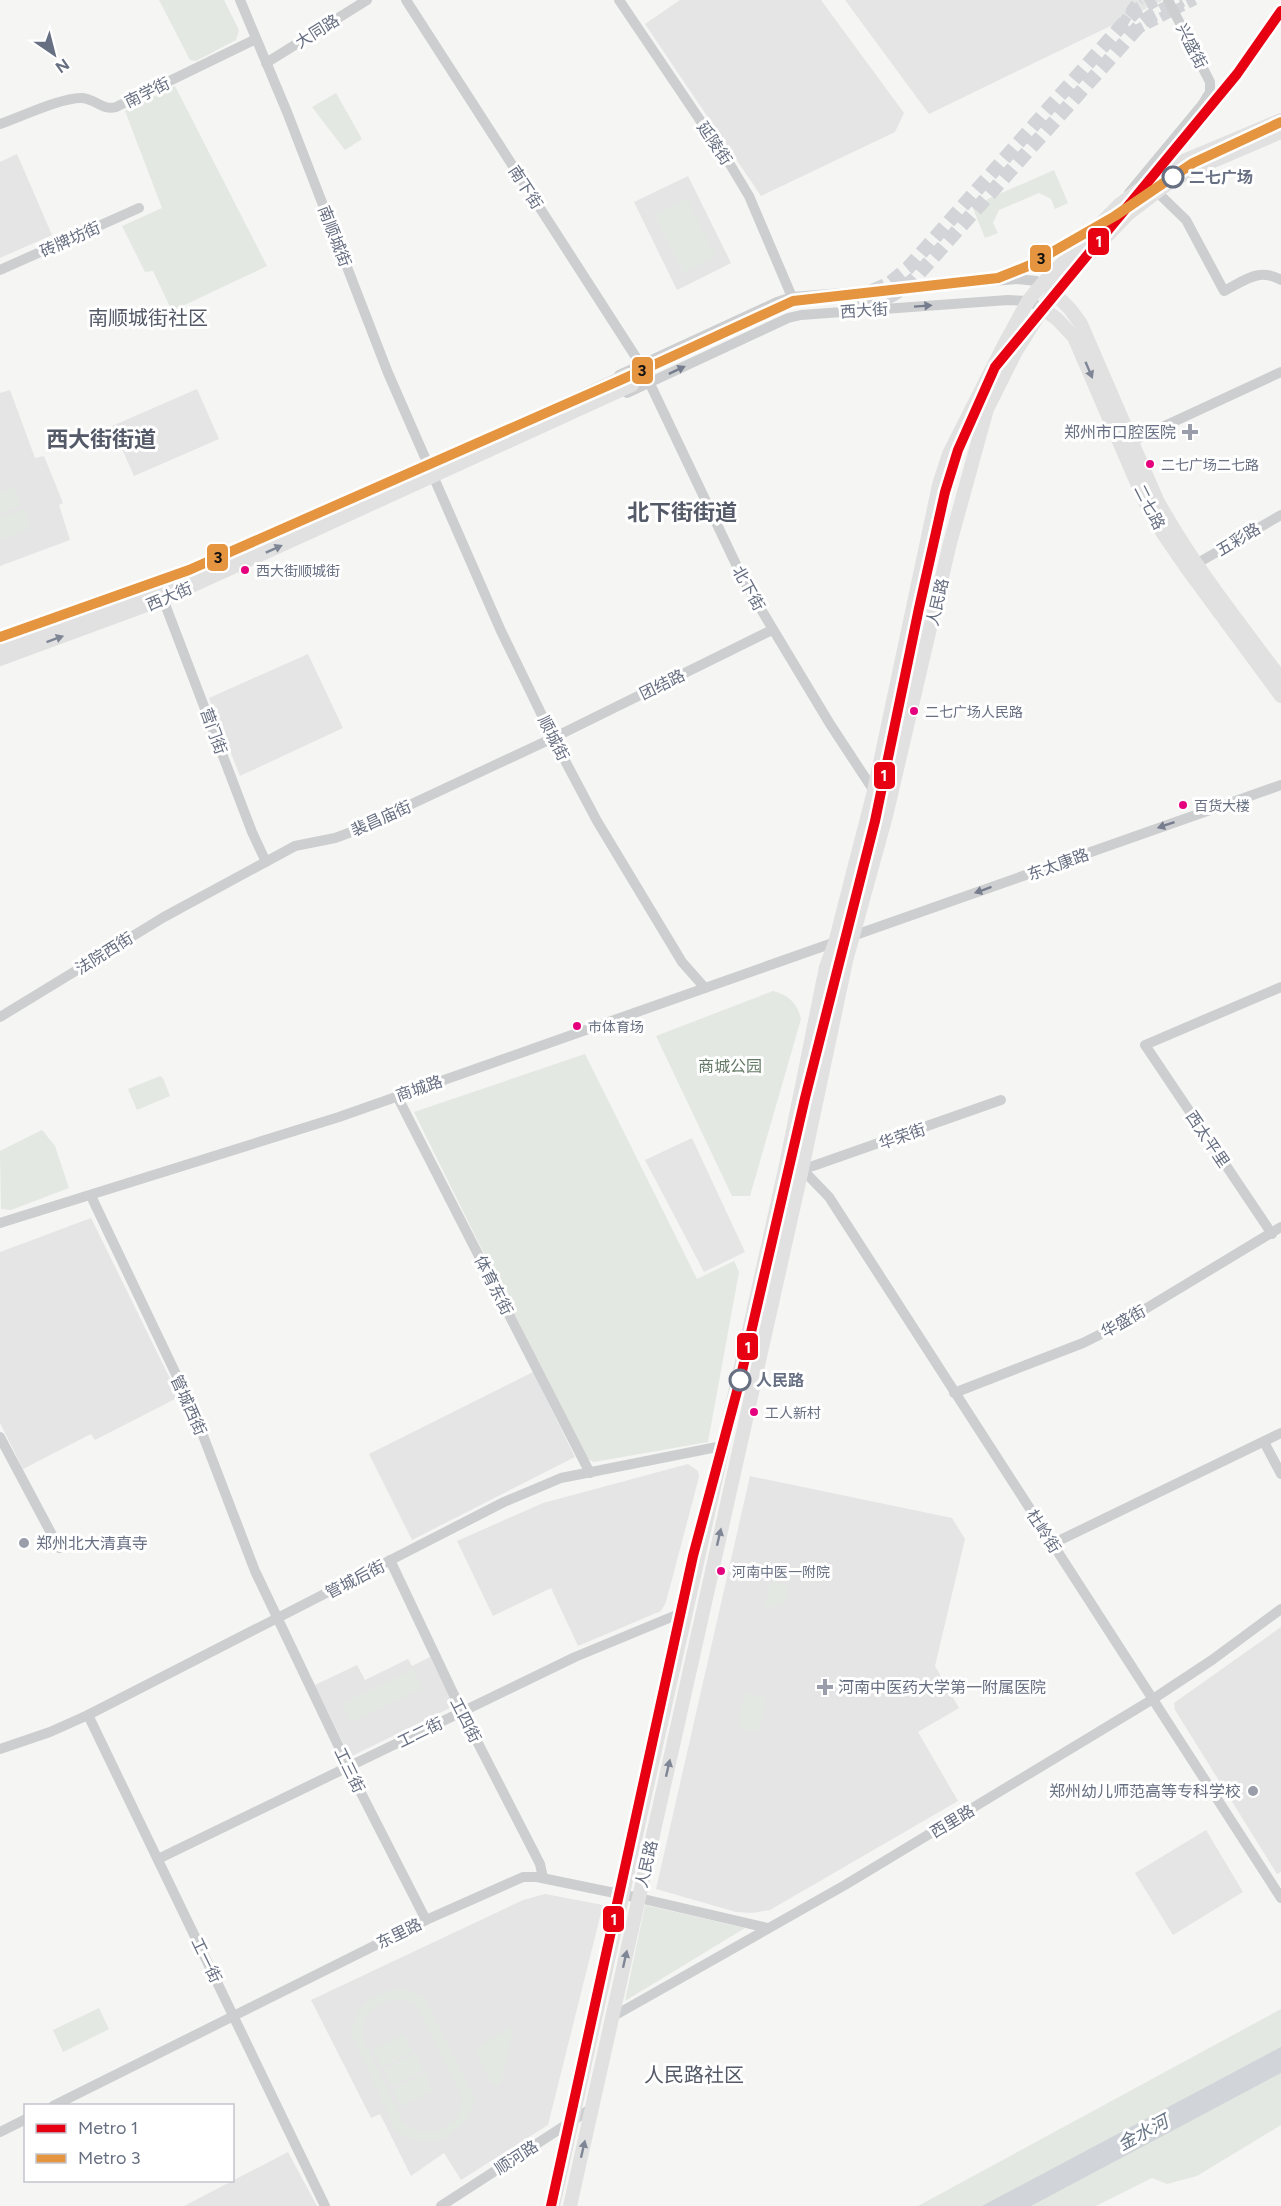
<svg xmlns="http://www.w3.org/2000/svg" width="1281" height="2206" viewBox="0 0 1281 2206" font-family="Figtree,'Noto Sans SC',sans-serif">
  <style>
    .built { fill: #e5e5e6 }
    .green { fill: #e3e8e2; fill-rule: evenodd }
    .water { fill: #d1d5d9 }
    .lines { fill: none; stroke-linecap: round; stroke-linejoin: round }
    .minor-tunnel { stroke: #d2d4d8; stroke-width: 10; stroke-dasharray: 10 5; stroke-linecap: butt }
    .major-tunnel { stroke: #d2d4d8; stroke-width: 14; stroke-dasharray: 14 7; stroke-linecap: butt }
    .minor { stroke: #cdcecf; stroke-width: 10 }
    .major { stroke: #e1e1e1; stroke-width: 14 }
    .metro-1-casing { stroke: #fff; stroke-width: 15 }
    .metro-2-casing { stroke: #fff; stroke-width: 15 }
    .metro-1 { stroke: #e60012; stroke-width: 10 }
    .metro-2 { stroke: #e59540; stroke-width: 10 }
    .oneway { fill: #767d8e }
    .oneway2 { fill: #7f8695 }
    .stop-dot { fill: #fff; stroke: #676f82; stroke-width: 3 }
    .poi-dot { fill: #999eaa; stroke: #fff; stroke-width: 2 }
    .bus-dot { fill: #e5007d; stroke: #fff; stroke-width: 2 }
    .labels { text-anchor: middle; stroke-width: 6; stroke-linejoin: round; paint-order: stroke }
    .bus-label { font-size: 14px; fill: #676f82; stroke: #fff; text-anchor: start }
    .street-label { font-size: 16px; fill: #676f82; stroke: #fff }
    .stop-label { font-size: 16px; font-weight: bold; fill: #676f82; stroke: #fff; text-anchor: start }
    .poi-label { font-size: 16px; fill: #676f82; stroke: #fff; text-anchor: end }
    .park-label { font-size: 16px; fill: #657a66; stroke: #fff }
    .water-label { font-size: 18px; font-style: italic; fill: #687585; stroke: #fff }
    .quarter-label { font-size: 20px; fill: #545a68; stroke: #fff }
    .district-label { font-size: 22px; font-weight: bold; fill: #545a68; stroke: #fff }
    .line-badge { stroke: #fff; stroke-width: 2 }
    .badge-label { font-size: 16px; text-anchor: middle; font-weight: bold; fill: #fff }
    .pale-badge-label { font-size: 16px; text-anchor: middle; font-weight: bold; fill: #111 }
  </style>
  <rect width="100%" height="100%" fill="#f5f5f4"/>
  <g class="built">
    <path d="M680,0H821L904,113L895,132L761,196L645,24Z"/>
    <path d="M845,0H1162V1L929,114Z"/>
    <path d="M17,154L52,235L0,258V162Z"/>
    <path d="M688,176L731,263L677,290L634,202Z"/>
    <path d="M197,389L219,439L134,476L112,426Z"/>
    <path d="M10,390L35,458L44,456L63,503L59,505L70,540L0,566V393Z"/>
    <path d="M308,654L343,728L240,776L209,698Z"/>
    <path d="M692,1138L745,1252L704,1272L645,1160Z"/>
    <path d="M91,1218L179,1397L95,1440L91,1434L23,1469L0,1423V1252Z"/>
    <path d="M533,1372L575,1457L412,1540L369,1454Z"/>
    <path d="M688,1464L698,1471L699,1477L666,1602L661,1611L578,1646L551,1588L493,1616L457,1541L543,1503Z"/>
    <path d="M750,1476L952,1518L965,1539L935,1666L959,1708L918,1732L958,1801L770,1910L752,1913L736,1912L656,1889Z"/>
    <path d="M1281,1627V1872L1277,1874L1175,1710L1174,1703Z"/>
    <path d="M430,1657L454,1706L350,1757L315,1685L357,1665L365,1680L408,1659L412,1666Z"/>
    <path d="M1206,1830L1243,1892L1173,1935L1135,1873Z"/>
    <path d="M545,1894L603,1905L548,2125L461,2180L444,2153L411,2176L380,2114L371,2118L311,2000L523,1900Z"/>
    <path d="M288,2152L317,2206H184Z"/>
  </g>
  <g class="green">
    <path d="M159,0H224L239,30L236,40L196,61L190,60Z"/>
    <path d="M175,86L267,266L172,311L153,271L145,272L122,226L162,208L125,111Z"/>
    <path d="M336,93L362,139L345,150L312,107Z"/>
    <path d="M1054,170L1068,203L1055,209L1051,199L1039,193L999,210L993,223L998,233L985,238L972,206Z"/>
    <path d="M687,199L716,257L684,273L655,215Z"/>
    <path d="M13,487L21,506L0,514V492Z"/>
    <path d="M23,509L31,528L0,540V518Z"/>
    <path d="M773,991C789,995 797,1003 801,1019L750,1196H732L656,1036Z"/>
    <path d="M585,1054L697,1279L734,1261L739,1272L708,1442L594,1462L585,1458L414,1112Z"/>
    <path d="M160,1076L163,1078L170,1096L137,1110L128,1089Z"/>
    <path d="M42,1130L55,1146L69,1188L11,1210L1,1209L0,1151Z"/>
    <path d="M774,1582L789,1587C784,1604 784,1606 765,1607L770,1584Z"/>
    <path d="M413,1669L423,1688L351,1723L342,1704Z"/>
    <path d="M745,1693L766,1697L760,1729L745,1731L738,1724Z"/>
    <path d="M645,1905L745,1928L625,2001Z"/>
    <path d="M396,1989L411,1991L424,1997L474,2097L471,2112L466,2121L448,2137L437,2141H419L408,2138L395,2129L352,2035C352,2008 372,1993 396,1989ZM397,1999L416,2004L463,2099L458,2116L444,2128L435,2131H421L412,2129L403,2122L364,2041C358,2018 375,2002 397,1999Z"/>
    <path d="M99,2008L109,2029L63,2052L53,2030Z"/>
    <path d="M1281,2009V2125L1197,2176L1167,2184L1152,2178L1096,2206H918Z"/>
    <path d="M511,2026L514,2028L501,2084L496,2086L492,2083L475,2050Z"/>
    <path d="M404,2034L413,2052L381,2067L372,2050Z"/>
    <path d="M415,2053L424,2071L391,2087L383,2069Z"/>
    <path d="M425,2073L433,2091L401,2107L392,2089Z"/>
  </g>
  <path class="water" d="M1281,2047V2073L1031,2206H982Z"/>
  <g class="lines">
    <g class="minor-tunnel">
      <path d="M1122,25L1133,7L1140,0"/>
      <path d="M1134,31L1195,0"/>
    </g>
    <g class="major-tunnel">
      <path d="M872,291L890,283L908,268L1122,25L1137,10L1155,0"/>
      <path d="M846,308C873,307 896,296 915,278L1141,24L1151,16L1182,0"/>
    </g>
    <g class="minor">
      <path d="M240,0L287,112L388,373L501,631L553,738L597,821L682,962L705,988"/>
      <path d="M406,0L641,365L744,581L830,724L874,791"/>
      <path d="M619,0L731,166L749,196L792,297"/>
      <path d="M266,63L367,0"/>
      <path d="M0,124C21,117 60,98 81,98C95,98 102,111 116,107L256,39"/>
      <path d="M1156,191L1186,220L1224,291C1244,281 1259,267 1281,280"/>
      <path d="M1129,193L1202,105L1210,92V82L1168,0"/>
      <path d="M0,270L139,208"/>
      <path d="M619,375L777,302L792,297L1018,279L1036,281L1046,287"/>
      <path d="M627,393L788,318L801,315L1008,300L1028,301L1042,308"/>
      <path d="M1132,441L1281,372"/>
      <path d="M1196,564L1281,515"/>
      <path d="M163,599L252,832L266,862"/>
      <path d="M0,1017L164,917L295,846L335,838L354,831L553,738L772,630"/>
      <path d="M397,1096L590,1473"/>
      <path d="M786,1165L802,1169L813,1166L1001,1100"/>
      <path d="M802,1169L829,1197L1281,1898"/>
      <path d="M91,1196L194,1412L255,1571L359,1789L426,1920"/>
      <path d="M0,1223L339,1117L1281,785"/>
      <path d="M1272,1234L1145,1045L1281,987"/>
      <path d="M954,1393L1083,1343L1117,1326L1281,1227"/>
      <path d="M0,1437L59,1548"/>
      <path d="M1264,1442L1281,1474"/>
      <path d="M1052,1544L1281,1433"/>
      <path d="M390,1560L462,1712L540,1864L543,1878"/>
      <path d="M88,1715L325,2206"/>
      <path d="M0,1749L50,1732L88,1715L504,1502L561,1478L722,1446"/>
      <path d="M158,1859L575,1657L686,1611"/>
      <path d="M612,2017L845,1885L1153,1699L1212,1660L1281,1609"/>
      <path d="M53,2106L426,1920L523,1877H537L639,1898L768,1928"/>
      <path d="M0,2132L26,2119"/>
      <path d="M441,2206L592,2108"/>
    </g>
    <g class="major">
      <path d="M1053,292L1070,309L1081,324L1157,500C1192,564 1238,621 1281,679"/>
      <path d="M1042,308L1057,319L1074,337L1146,504L1162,532L1186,567L1281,696"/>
      <path d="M0,646L159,588L428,468L628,375"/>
      <path d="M0,659L163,599L632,385"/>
      <path d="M553,2206L786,1165L826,967L835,943L874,791L939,485L949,454L1005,343L1028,301L1042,284L1120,204L1163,172L1186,160L1281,120"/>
      <path d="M570,2206L802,1169L846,961L886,816L950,543L987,409L1015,353L1053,292L1128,214L1170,182L1192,170L1281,132"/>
    </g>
    <defs>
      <path id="metro-1" d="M551,2206L693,1556L740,1380L805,1098L875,821L919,608L945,492L958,450L995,367L1237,74L1281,11"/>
      <path id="metro-2" d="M0,637L189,570L623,379L793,301L998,278L1028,266L1115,216L1193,163L1281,122"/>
    </defs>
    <use href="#metro-1" class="metro-1-casing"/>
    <use href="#metro-2" class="metro-2-casing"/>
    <use href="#metro-1" class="metro-1"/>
    <use href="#metro-2" class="metro-2"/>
  </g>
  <defs><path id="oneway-solid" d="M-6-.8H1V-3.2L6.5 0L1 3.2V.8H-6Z" transform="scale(1.5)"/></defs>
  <g class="oneway">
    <use href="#oneway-solid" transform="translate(923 306) rotate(-4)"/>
    <use href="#oneway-solid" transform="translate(677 370) rotate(-25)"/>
    <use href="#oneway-solid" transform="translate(1166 825) rotate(161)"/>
    <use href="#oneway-solid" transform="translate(983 890) rotate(160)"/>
  </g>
  <g class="oneway2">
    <use href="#oneway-solid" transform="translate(1089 370) rotate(67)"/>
    <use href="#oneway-solid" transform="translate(274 549) rotate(-24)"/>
    <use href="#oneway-solid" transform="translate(55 639) rotate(-20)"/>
    <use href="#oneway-solid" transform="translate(719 1537) rotate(-77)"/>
    <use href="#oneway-solid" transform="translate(668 1768) rotate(-77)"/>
    <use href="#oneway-solid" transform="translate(625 1959) rotate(-77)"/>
    <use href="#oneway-solid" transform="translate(583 2149) rotate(-77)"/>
  </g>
  <g class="stop-dot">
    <circle cx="1173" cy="177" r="10"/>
    <circle cx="740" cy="1380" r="10"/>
  </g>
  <g class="poi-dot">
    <path d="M1187 423h6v6h6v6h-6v6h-6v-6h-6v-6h6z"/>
    <circle cx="24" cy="1543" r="6"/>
    <path d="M822 1678h6v6h6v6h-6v6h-6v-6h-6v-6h6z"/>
    <circle cx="1253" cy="1791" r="6"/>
  </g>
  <g class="bus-dot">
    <circle cx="1150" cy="464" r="5"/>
    <circle cx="245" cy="570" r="5"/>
    <circle cx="914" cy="711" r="5"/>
    <circle cx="1183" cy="805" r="5"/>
    <circle cx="577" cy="1026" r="5"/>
    <circle cx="754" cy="1412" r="5"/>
    <circle cx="721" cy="1571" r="5"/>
  </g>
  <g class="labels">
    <g class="bus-label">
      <text x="1161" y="470">二七广场二七路</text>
      <text x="256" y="576">西大街顺城街</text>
      <text x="925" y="717">二七广场人民路</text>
      <text x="1194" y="811">百货大楼</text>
      <text x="588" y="1032">市体育场</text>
      <text x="765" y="1418">工人新村</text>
      <text x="732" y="1577">河南中医一附院</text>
    </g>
    <g class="street-label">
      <text transform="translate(317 31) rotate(-32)" y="6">大同路</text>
      <text transform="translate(1192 46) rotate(63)" y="6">兴盛街</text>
      <text transform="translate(147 92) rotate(-26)" y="6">南学街</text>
      <text transform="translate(715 143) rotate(56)" y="6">延陵街</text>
      <text transform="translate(526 187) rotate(57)" y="6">南下街</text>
      <text transform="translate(335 236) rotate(69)" y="6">南顺城街</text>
      <text transform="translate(70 239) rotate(-24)" y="6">砖牌坊街</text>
      <text transform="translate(864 310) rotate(-4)" y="6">西大街</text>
      <text transform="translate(1150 507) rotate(63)" y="6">二七路</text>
      <text transform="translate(1238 539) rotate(-31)" y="6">五彩路</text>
      <text transform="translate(749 588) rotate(61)" y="6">北下街</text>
      <text transform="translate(169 596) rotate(-23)" y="6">西大街</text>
      <text transform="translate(937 602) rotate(-77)" y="6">人民路</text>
      <text transform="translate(662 684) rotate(-26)" y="6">团结路</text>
      <text transform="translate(214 731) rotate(70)" y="6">营门街</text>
      <text transform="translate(554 738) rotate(63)" y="6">顺城街</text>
      <text transform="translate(381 818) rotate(-24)" y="6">裴昌庙街</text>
      <text transform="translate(1058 864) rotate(-20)" y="6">东太康路</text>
      <text transform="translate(104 953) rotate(-32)" y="6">法院西街</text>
      <text transform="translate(419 1088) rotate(-19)" y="6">商城路</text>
      <text transform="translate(902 1136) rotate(-19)" y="6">华荣街</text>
      <text transform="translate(1208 1139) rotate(56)" y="6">西太平里</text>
      <text transform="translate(494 1285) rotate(63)" y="6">体育东街</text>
      <text transform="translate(1123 1321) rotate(-29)" y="6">华盛街</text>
      <text transform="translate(189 1405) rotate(66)" y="6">管城西街</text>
      <text transform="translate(1044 1531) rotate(57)" y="6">杜岭街</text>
      <text transform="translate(355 1579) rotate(-27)" y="6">管城后街</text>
      <text transform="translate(466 1720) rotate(63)" y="6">工四街</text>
      <text transform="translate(420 1732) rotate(-26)" y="6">工二街</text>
      <text transform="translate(350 1770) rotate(64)" y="6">工三街</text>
      <text transform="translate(952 1821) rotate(-31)" y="6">西里路</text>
      <text transform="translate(646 1864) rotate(-77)" y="6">人民路</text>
      <text transform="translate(399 1933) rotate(-26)" y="6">东里路</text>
      <text transform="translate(207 1960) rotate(64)" y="6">工一街</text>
      <text transform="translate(516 2157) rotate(-33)" y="6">顺河路</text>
    </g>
    <g class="stop-label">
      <text x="1189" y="183">二七广场</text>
      <text x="756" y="1386">人民路</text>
    </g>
    <g class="poi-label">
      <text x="1176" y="438">郑州市口腔医院</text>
      <text x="36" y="1549" text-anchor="start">郑州北大清真寺</text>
      <text x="838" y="1693" text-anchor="start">河南中医药大学第一附属医院</text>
      <text x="1241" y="1797">郑州幼儿师范高等专科学校</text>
    </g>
    <g class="park-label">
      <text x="730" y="1072">商城公园</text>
    </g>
    <g class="water-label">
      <text transform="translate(1143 2133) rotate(-28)" y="6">金水河</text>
    </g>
    <g class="quarter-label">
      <text x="148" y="325">南顺城街社区</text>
      <text x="694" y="2082">人民路社区</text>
    </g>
    <g class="district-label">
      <text x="101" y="447">西大街街道</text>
      <text x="682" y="520">北下街街道</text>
    </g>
  </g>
  <g class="line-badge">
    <rect x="1087" y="227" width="23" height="29" rx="6" fill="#e60012"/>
    <rect x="1029" y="244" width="23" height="29" rx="6" fill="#e59540"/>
    <rect x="631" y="356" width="23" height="29" rx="6" fill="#e59540"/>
    <rect x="206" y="543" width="23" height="29" rx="6" fill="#e59540"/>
    <rect x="873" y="761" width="23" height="29" rx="6" fill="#e60012"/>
    <rect x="736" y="1332" width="23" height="29" rx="6" fill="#e60012"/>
    <rect x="602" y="1905" width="23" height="28" rx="6" fill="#e60012"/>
  </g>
  <g class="badge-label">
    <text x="1099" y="247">1</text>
    <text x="884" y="781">1</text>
    <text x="748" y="1353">1</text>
    <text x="614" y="1925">1</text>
  </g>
  <g class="pale-badge-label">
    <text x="1041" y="264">3</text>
    <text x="642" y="376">3</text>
    <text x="218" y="563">3</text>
  </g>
  <rect x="24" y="2104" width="210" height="78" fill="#ffffff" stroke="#c2c5cd" stroke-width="1.5"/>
  <rect x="36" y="2124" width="30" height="9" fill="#e60012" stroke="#c2c5cd" stroke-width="1.5"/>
  <text x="78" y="2134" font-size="18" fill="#676f82">Metro 1</text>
  <rect x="36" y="2154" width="30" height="9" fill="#e59540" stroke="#c2c5cd" stroke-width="1.5"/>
  <text x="78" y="2164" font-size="18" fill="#676f82">Metro 3</text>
  <g transform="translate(54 54) rotate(145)" stroke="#ffffff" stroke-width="4.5" paint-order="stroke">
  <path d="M0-4.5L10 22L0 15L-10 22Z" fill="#676f82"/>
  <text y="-9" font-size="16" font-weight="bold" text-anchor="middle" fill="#676f82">N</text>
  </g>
</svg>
